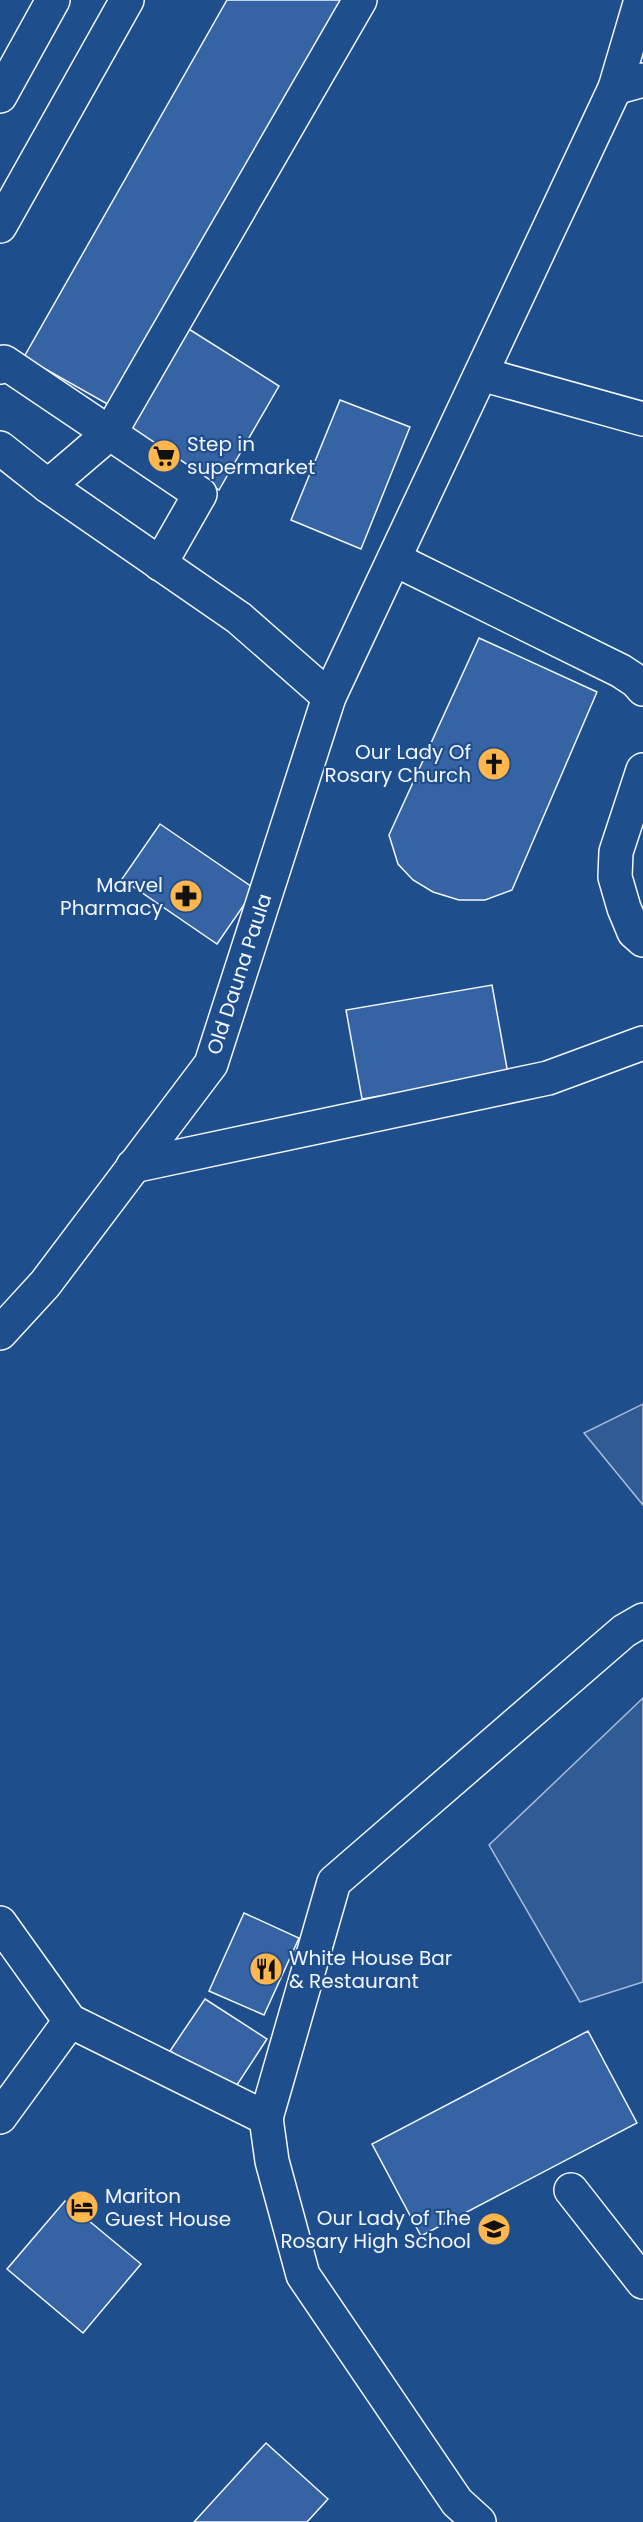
<svg xmlns="http://www.w3.org/2000/svg" width="643" height="2522" viewBox="0 0 643 2522" font-family="Poppins,sans-serif">
  <style>
    .built { fill: #305b95; stroke: #a8bbd7; stroke-width: 1.5 }
    .building { fill: #3563a3; stroke: #f2f6ff; stroke-width: 1.5 }
    .lines { fill: none; stroke-linecap: round; stroke-linejoin: round }
    .minor-casing { stroke: #f2f6ff; stroke-width: 36 }
    .major-casing { stroke: #f2f6ff; stroke-width: 36 }
    .minor { stroke: #1f4e8c; stroke-width: 33 }
    .major { stroke: #1f4e8c; stroke-width: 33 }
    .labels { text-anchor: middle; stroke-width: 4.5; stroke-linejoin: round; paint-order: stroke }
    .poi-label { font-size: 20px; fill: #f2f6ff; stroke: #1f4e8c; text-anchor: start }
    .street-label { font-size: 20px; fill: #f2f6ff; stroke: #1f4e8c }
  </style>
  <rect width="100%" height="100%" fill="#1f4e8c"/>
  <g class="built">
    <path d="M643,1404V1505L584,1433Z"/>
    <path d="M643,1698V1982L580,2002L489,1845Z"/>
  </g>
  <g class="building">
    <path d="M227,0H350L118,410L24,357Z"/>
    <path d="M184,326L279,386L219,490L124,422Z"/>
    <path d="M340,400L410,427L361,549L291,520Z"/>
    <path d="M479,638L597,692L512,890L485,900H459L433,892L413,880L398,864L389,835Z"/>
    <path d="M160,824L255,889L217,944L122,879Z"/>
    <path d="M492,985L508,1074L362,1099L346,1010Z"/>
    <path d="M244,1913L299,1938L264,2015L209,1991Z"/>
    <path d="M205,1999L267,2039L233,2091L170,2051Z"/>
    <path d="M588,2031L637,2123L421,2236L372,2144Z"/>
    <path d="M65,2201L141,2264L83,2333L7,2269Z"/>
    <path d="M266,2443L328,2499L307,2522H194Z"/>
  </g>
  <g class="lines">
    <defs>
      <g id="minor">
        <path d="M615,88L643,80"/>
        <path d="M0,367L4,362L200,494L160,564"/>
        <path d="M481,374L643,419"/>
        <path d="M0,448L48,486L239,618L329,697"/>
        <path d="M48,486L110,433L360,0"/>
        <path d="M394,559L621,671L636,681L643,689"/>
        <path d="M643,770L616,852L615,877L624,908L634,932L643,940"/>
        <path d="M133,1166L548,1078L643,1043"/>
        <path d="M0,1923L70,2021L266,2118L272,2161L303,2275L457,2502L479,2522"/>
        <path d="M0,2117L70,2021"/>
        <path d="M266,2118L334,1882L624,1631L643,1620"/>
        <path d="M571,2190L643,2282"/>
      </g>
      <g id="major">
        <path d="M0,96L53,0"/>
        <path d="M0,226L127,0"/>
        <path d="M0,1333L45,1284L211,1064L329,697L615,88L641,0"/>
      </g>
    </defs>
    <use href="#minor" class="minor-casing"/>
    <use href="#major" class="major-casing"/>
    <use href="#minor" class="minor"/>
    <use href="#major" class="major"/>
  </g>
  <defs>
    <symbol id="supermarket-disc" viewBox="-11 -11 22 22"><circle r="9.5" fill="#ffb74d" stroke="#1f4e8c"/><path d="M-6-5.5h2.5l.6 2H6L4.5 2H-2.5L-4.4-4H-6ZM-1.5 3.2a1.3 1.3 0 1 0 .1 0ZM3 3.2a1.3 1.3 0 1 0 .1 0Z" fill="#111"/></symbol>
    <symbol id="church-disc" viewBox="-11 -11 22 22"><circle r="9.5" fill="#ffb74d" stroke="#1f4e8c"/><path d="M-1.2-6h2.4v3.5h3.3v2.4h-3.3V6h-2.4V-.1h-3.3v-2.4h3.3Z" fill="#111"/></symbol>
    <symbol id="pharmacy-disc" viewBox="-11 -11 22 22"><circle r="9.5" fill="#ffb74d" stroke="#1f4e8c"/><path d="M-2-6h4v4h4v4h-4v4h-4v-4h-4v-4h4Z" fill="#111"/></symbol>
    <symbol id="restaurant-disc" viewBox="-11 -11 22 22"><circle r="9.5" fill="#ffb74d" stroke="#1f4e8c"/><path d="M-5-6h1v4h1v-4h1v4h1v-4h1v5L-1.5 .5V6h-2V.5L-5-1ZM5-6V6H3V1.5H1.5Q1.5-4 5-6Z" fill="#111"/></symbol>
    <symbol id="hotel-disc" viewBox="-11 -11 22 22"><circle r="9.5" fill="#ffb74d" stroke="#1f4e8c"/><path d="M-6-4.5h1.5V1H6V5H4.5V3h-9V5H-6ZM-4 0a1.8 1.8 0 1 1 3.6 0ZM.5 0V-2.5h3Q6-2.5 6 0Z" fill="#111"/></symbol>
    <symbol id="school-disc" viewBox="-11 -11 22 22"><circle r="9.5" fill="#ffb74d" stroke="#1f4e8c"/><path d="M0-5L7-2L0 1L-7-2ZM-4 1L0 2.5L4 1V4Q0 6-4 4Z" fill="#111"/></symbol>
  </defs>
  <g fill-rule="evenodd">
    <use href="#supermarket-disc" x="145" y="437" width="38" height="38"/>
    <use href="#church-disc" x="475" y="745" width="38" height="38"/>
    <use href="#pharmacy-disc" x="167" y="877" width="38" height="38"/>
    <use href="#restaurant-disc" x="247" y="1950" width="38" height="38"/>
    <use href="#hotel-disc" x="63" y="2188" width="38" height="38"/>
    <use href="#school-disc" x="475" y="2210" width="38" height="38"/>
  </g>
  <g class="labels">
    <g class="poi-label">
      <text x="187" y="451">Step in<tspan x="187" dy="23">supermarket</tspan></text>
      <text x="471" y="759" text-anchor="end">Our Lady Of<tspan x="471" dy="23">Rosary Church</tspan></text>
      <text x="163" y="892" text-anchor="end">Marvel<tspan x="163" dy="23">Pharmacy</tspan></text>
      <text x="289" y="1965">White House Bar<tspan x="289" dy="23">&amp; Restaurant</tspan></text>
      <text x="105" y="2203">Mariton<tspan x="105" dy="23">Guest House</tspan></text>
      <text x="471" y="2225" text-anchor="end">Our Lady of The<tspan x="471" dy="23">Rosary High School</tspan></text>
    </g>
    <g class="street-label">
      <text transform="translate(239 974) rotate(-72)" y="7">Old Dauna Paula</text>
    </g>
  </g>
</svg>
